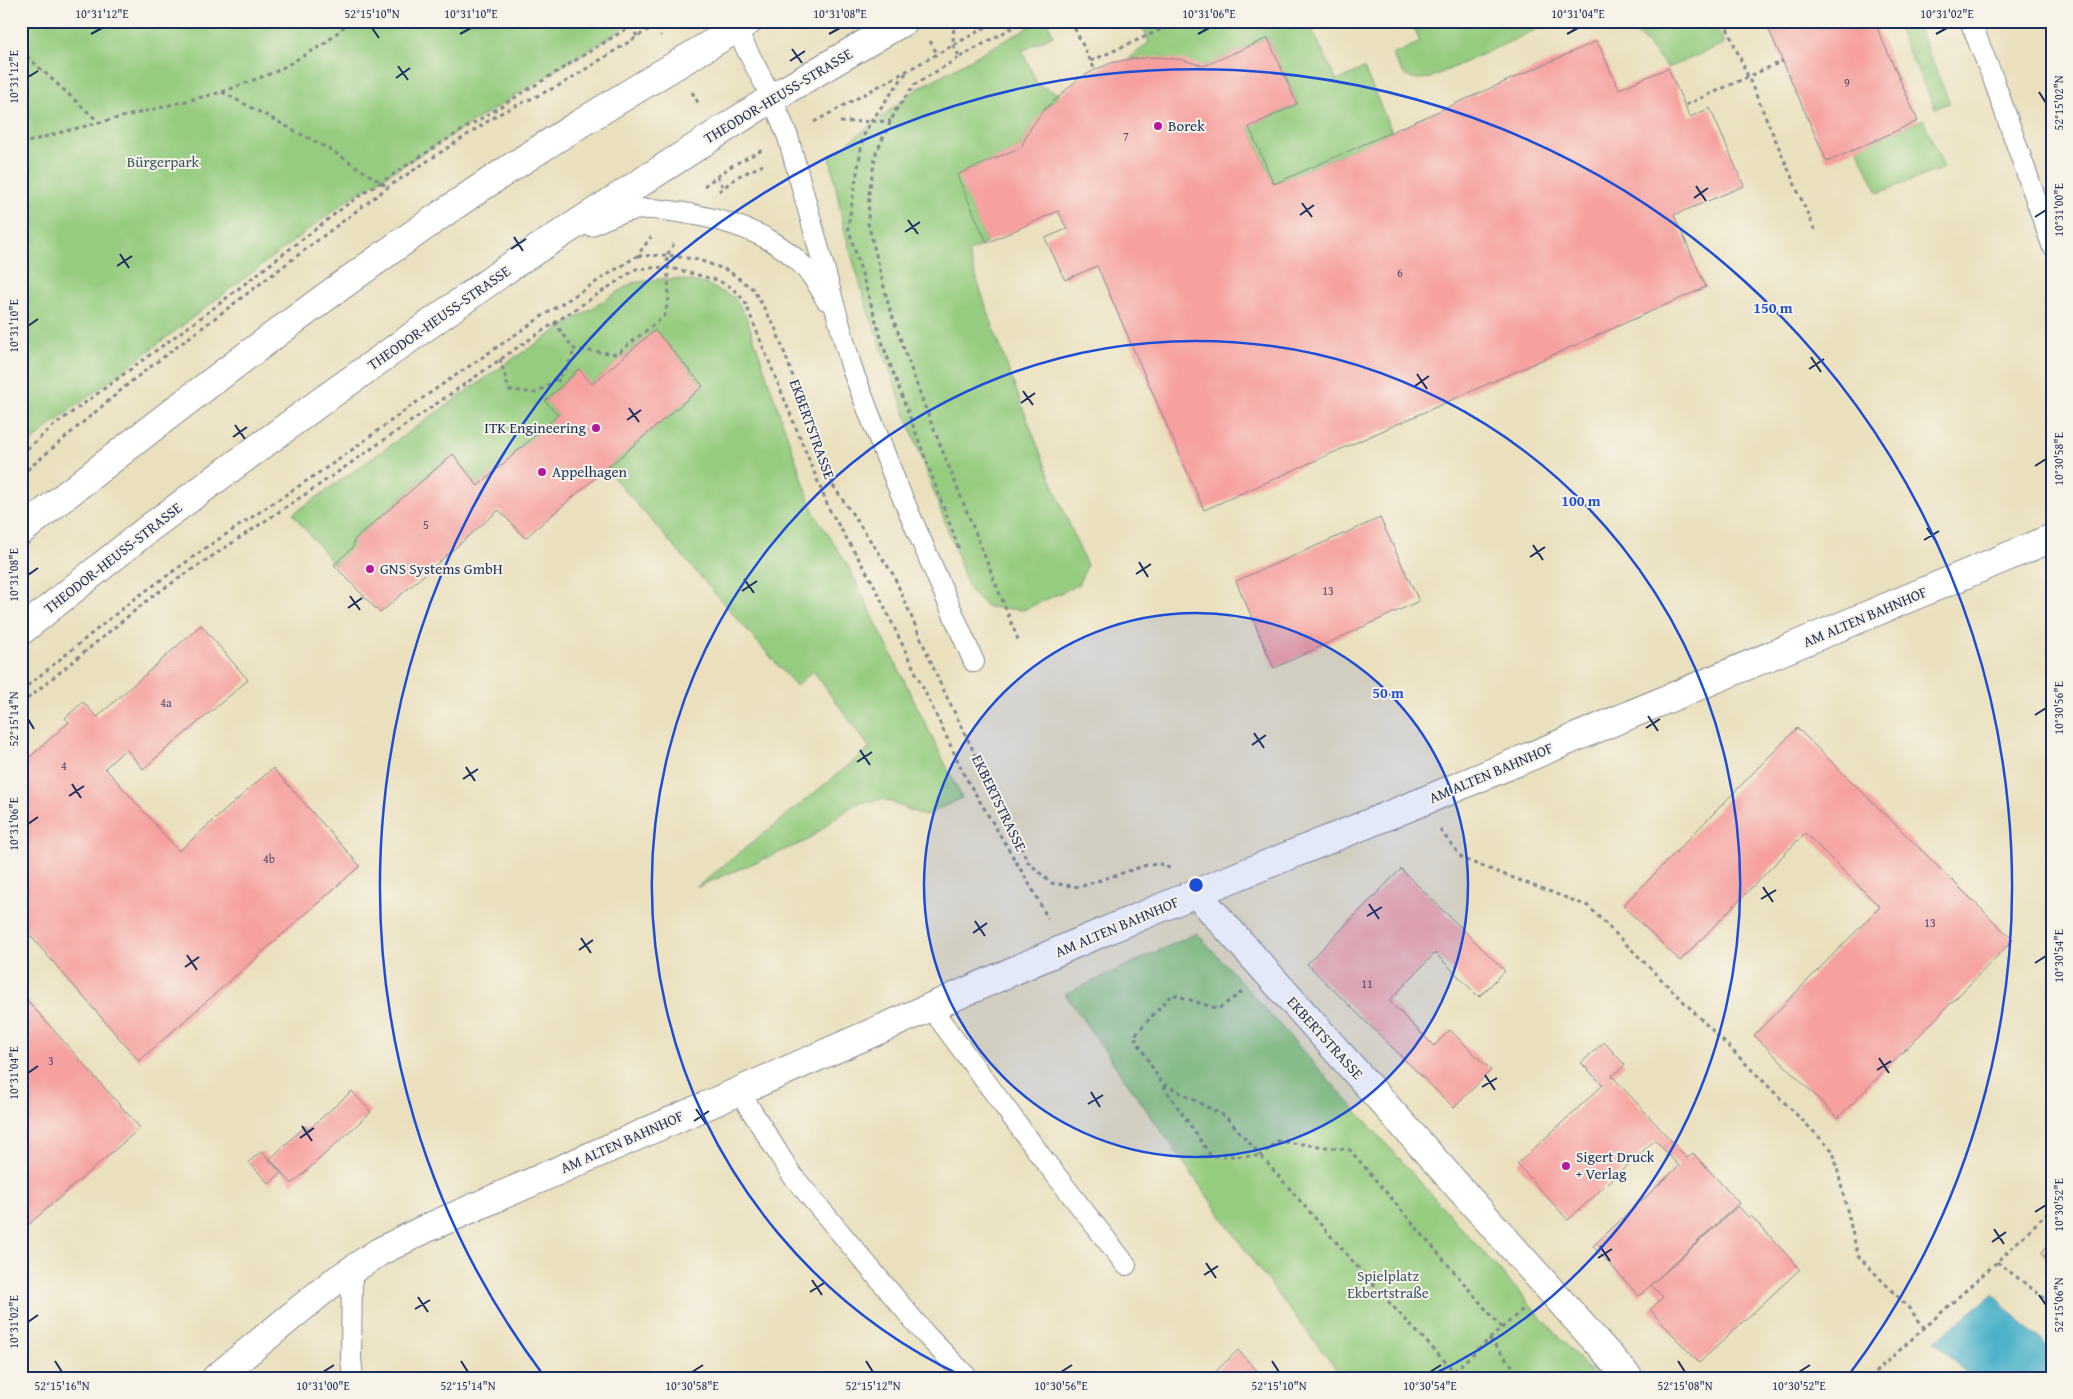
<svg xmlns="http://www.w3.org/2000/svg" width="2073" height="1399" viewBox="0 0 2073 1399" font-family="'Gentium Book Plus',serif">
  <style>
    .green { fill: #95cc7f; stroke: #587e6e }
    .water { fill: #4ab1c9; stroke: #327094 }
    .building { fill: #f6a09f }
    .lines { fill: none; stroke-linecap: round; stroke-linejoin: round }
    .lane-casing { stroke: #82888e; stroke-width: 22 }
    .street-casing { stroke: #82888e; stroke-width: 30 }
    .secondary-casing { stroke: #82888e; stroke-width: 30 }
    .path { stroke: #82888e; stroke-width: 3; stroke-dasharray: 4 4; stroke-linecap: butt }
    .lane { stroke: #fff; stroke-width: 20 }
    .street { stroke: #fff; stroke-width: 28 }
    .secondary { stroke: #fff; stroke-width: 28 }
    .ticks { fill: none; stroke: #1b2f5e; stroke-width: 2 }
    .ring { fill: none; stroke: #1d4ed8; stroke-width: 2.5 }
    .poi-dot { fill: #b5179e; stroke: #f7f3e8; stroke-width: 2 }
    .labels { text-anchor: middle; stroke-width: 4; stroke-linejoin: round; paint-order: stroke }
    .number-label { font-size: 12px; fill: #524b6e }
    .street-label { font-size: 15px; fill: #1b2f5e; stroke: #f7f3e8 }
    .poi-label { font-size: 15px; fill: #1b2f5e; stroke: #f7f3e8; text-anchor: start }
    .park-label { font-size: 15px; fill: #3a5666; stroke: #f7f3e8 }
    .centre { fill: #1d4ed8; stroke: #f7f3e8; stroke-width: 2.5 }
    .ring-label { font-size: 15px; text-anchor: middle; font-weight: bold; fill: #1d4ed8; stroke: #f7f3e8; stroke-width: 4; stroke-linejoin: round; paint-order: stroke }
    .neatline { fill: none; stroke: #1b2f5e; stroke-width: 2 }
    .ticks-label { font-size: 12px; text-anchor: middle; fill: #1b2f5e }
  </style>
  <rect width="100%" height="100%" fill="#f7f3e8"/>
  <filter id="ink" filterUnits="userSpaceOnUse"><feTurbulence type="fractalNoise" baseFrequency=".02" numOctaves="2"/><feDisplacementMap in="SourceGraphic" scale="10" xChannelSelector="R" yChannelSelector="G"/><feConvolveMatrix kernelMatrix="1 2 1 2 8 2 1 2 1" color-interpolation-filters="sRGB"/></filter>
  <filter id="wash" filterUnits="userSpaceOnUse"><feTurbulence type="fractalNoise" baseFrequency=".0096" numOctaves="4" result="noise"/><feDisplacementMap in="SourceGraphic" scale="20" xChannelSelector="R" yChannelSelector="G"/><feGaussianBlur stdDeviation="1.12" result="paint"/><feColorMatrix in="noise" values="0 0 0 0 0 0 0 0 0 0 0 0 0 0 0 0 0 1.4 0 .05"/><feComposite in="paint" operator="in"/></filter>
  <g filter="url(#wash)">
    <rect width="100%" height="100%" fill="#eae0bd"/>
    <g class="green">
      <path d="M21,21H635L349,199L51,425L21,451Z"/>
      <path d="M1040,21H1047L1053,35L1022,51L1038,85L1060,94L1044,110L1032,126L1021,147L958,175L987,243L968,252C1002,359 1043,463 1087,566L1078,585L1023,610L988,607L970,591L866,305L844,229L830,157L917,89Z"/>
      <path d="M1140,21H1308L1337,81L1364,68L1392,132L1274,184L1249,127L1297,104L1268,38L1204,66L1129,59L1149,42Z"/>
      <path d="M1411,21H1555L1430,78C1404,81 1405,76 1392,55L1420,42Z"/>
      <path d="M1608,21H1715L1724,44L1668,68L1647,44L1627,25Z"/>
      <path d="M1894,21H1915L1950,103L1935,108Z"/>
      <path d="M1923,119L1944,168L1878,193L1857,148Z"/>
      <path d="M659,279H679L706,284L735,298L747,319L814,513L847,564L962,798L924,816L883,799L855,804L806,841L697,887L870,748L813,671L796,686L606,469L703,386L655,330L592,384L578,369L545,401L558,415L478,486L452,454L354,540L353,547L334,565L293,514L511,360L573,320L632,283Z"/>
      <path d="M1197,933L1596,1378H1343L1260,1271L1065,994Z"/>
    </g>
    <path class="water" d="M1993,1294L2052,1352V1378H1970L1935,1341Z"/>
    <g id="blocks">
      <g class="building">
        <path d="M1765,21H1874L1918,121L1827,162Z"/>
        <path d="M1268,38L1297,104L1249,127L1274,184L1597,41L1619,89L1668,68L1690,117L1710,108L1744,186L1674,215L1706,287L1204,510L1097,266L1065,280L1045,238L1067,229L1058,211L987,243L957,175L1021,147L1032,126L1044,110L1078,79L1095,70L1111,63L1129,59L1158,57L1183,60L1204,66Z"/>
        <path d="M655,330L703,386L525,538L499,510L380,613L334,565L353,547L354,540L453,454L478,486L558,415L545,401L579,369L592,384Z"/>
        <path d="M1380,518L1419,601L1274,668L1236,581Z"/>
        <path d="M201,625L248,680L143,769L126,749L105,768L179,851L273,768L360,866L139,1061L21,925V765L69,722L65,718L83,702L97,717Z"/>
        <path d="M1797,728L2013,940L1838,1118L1754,1035L1880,907L1805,833L1680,961L1623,906Z"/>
        <path d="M1401,869L1505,971L1479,997L1435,953L1389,1001L1434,1046L1450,1030L1491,1070L1454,1108L1307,964Z"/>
        <path d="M21,993L140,1128L21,1231Z"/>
        <path d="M1604,1042L1625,1065L1612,1076L1687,1158L1693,1153L1739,1203L1639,1296L1593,1246L1679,1166L1655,1140L1568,1220L1517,1164L1603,1085L1581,1063Z"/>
        <path d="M352,1091L371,1112L292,1184L270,1159L305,1126L308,1130Z"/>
        <path d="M262,1151L281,1173L269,1184L249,1162Z"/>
        <path d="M1738,1206L1749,1218L1751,1216L1800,1269L1699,1363L1650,1310L1663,1297L1651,1285Z"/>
        <path d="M2052,1241V1264L2041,1253Z"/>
        <path d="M1238,1350L1264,1378H1209Z"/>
      </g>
    </g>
  </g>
  <g filter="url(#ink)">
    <use href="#blocks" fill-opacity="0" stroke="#82888e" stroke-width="1"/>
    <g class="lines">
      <defs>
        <g id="lane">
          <path d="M1970,21L1994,81L2052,245"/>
          <path d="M736,29L772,98L788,137L852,369L897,485L974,662"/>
          <path d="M590,226C607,217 629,208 649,209C662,209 677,212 690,214C746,224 801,245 826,300"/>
          <path d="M931,1008L1044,1160L1126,1265"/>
          <path d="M739,1091L792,1175L926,1335L968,1378"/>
          <path d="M352,1270L351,1358L353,1378"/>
        </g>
        <g id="street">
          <path d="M1196,893L1629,1378"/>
          <path d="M216,1378L331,1284L379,1252L425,1229L1070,946L1196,893L1419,803L2052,538"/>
        </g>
        <g id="secondary">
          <path d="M21,531C156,423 293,318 435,219C536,148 643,85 749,21"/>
          <path d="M21,631L148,529L319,403L511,266L772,98L904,21"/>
        </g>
      </defs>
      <use href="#lane" class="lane-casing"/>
      <use href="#street" class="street-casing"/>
      <use href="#secondary" class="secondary-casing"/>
      <g class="path">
        <path d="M653,21L661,36"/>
        <path d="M954,21L953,45L960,57L914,85L896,110L876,153L869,192L868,223L889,307L923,402L1019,642"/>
        <path d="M1071,21L1095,70"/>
        <path d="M1724,21L1815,231"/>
        <path d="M21,22L22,21"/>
        <path d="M631,26L637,36"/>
        <path d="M930,41L937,54"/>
        <path d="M21,51L100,123"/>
        <path d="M960,57L1024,21"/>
        <path d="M1091,61L1180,21"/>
        <path d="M906,73L871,121L863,137L848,227L884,348L960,551"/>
        <path d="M222,92L331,150L388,187"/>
        <path d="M692,92L700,106"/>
        <path d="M1686,105L1783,61"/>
        <path d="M814,122L997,21"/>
        <path d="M840,122L891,121"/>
        <path d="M21,144L58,133L222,92L275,72L326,43L350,21"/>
        <path d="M717,176L723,187"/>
        <path d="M704,186L733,165L762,150"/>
        <path d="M719,191L739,176L763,165"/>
        <path d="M638,256L667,255L699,260L729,271L753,289L775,327L832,484L893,574L940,683L1028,862L1051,883L1079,887L1147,865L1163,864L1170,869"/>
        <path d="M554,322L574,349L617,354L664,316L669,298L667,255L676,241"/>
        <path d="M500,359L509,390L536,393C556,379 568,374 574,349"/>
        <path d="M557,379L562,385"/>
        <path d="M21,454L52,427L211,310L349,203L435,147L639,21"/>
        <path d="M21,475L133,380L388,187L499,114L562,84L662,21"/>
        <path d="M21,691L133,600L210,545L338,460L411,406L544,315L637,256L651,237"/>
        <path d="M21,704L154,595L322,483L521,345L636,269L667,267L717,280L731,287L744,300L829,509L873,583L966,778L1034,892L1048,919"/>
        <path d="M1440,830L1463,859L1588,906L1833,1151L1858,1256L1908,1307L1924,1327"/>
        <path d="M1242,992L1218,1009L1172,994L1134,1036L1162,1084L1211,1156H1261L1384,1297L1454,1371L1523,1309"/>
        <path d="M1164,1084L1226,1117L1261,1156L1277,1141L1350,1150L1502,1328"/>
        <path d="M1997,1262L2052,1304"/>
        <path d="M1489,1339L1523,1378"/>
        <path d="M1869,1378L1997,1262L2052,1208"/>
      </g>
      <use href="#lane" class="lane"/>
      <use href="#street" class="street"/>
      <use href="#secondary" class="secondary"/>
    </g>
  </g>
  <path class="ticks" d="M372,28L379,38M91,34L102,28M460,34L471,28M829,34L840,28M1198,34L1209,28M1567,34L1578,28M1936,34L1947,28M792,49L802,63M790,61L805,51M398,66L408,80M28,77L38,71M396,78L410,68M2039,92L2046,103M1696,186L1706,201M1694,198L1708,188M1302,203L1312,217M1300,215L1314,205M2035,217L2046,210M908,220L918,234M905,232L920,222M514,237L523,251M511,249L526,239M120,254L129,268M117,266L132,256M28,326L38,319M1811,357L1821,372M1809,369L1824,359M1417,374L1427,389M1415,386L1429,376M1023,391L1033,405M1021,403L1035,393M629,408L639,422M627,420L641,410M235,425L245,439M233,437L247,427M2035,466L2046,459M1927,528L1937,543M1924,540L1939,531M1533,545L1543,560M1530,557L1545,547M1139,562L1148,577M1136,574L1151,564M28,575L38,568M744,579L754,593M742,591L757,581M350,596L360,610M348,608L362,598M2035,715L2046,708M1648,716L1658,731M28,719L34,729M1646,728L1660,719M1254,733L1264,748M1252,745L1266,735M860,750L870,765M857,762L872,752M466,767L475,781M463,779L478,769M72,784L81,798M69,796L84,786M28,824L38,817M1763,887L1773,902M1761,899L1776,890M1369,904L1379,919M1367,916L1382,907M975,921L985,936M973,933L987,923M581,938L591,953M579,950L593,940M187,955L197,970M2035,963L2046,956M185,967L199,957M1879,1058L1889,1073M1877,1070L1891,1061M28,1073L38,1066M1485,1075L1495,1090M1482,1087L1497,1078M1091,1092L1100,1107M1088,1104L1103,1095M696,1109L706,1124M694,1121L709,1111M302,1126L312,1141M300,1138L314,1128M2035,1212L2046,1205M1994,1229L2004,1244M1992,1242L2006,1232M1600,1246L1610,1261M1598,1258L1612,1249M1206,1263L1216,1278M1204,1275L1218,1266M812,1280L822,1295M810,1292L824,1283M2039,1295L2046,1305M418,1297L428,1312M415,1309L430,1300M28,1322L38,1315M55,1361L62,1372M461,1361L468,1372M866,1361L873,1372M1272,1361L1279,1372M1678,1361L1685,1372M323,1372L334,1365M692,1372L703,1365M1061,1372L1072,1365M1430,1372L1441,1365M1799,1372L1810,1365"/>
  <circle cx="1196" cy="885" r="272" fill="#1d4ed8" fill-opacity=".12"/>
  <g class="ring">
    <circle cx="1196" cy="885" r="272"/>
    <path d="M962 1376A544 544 0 1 1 1430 1376"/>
    <path d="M544 1376A816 816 0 1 1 1848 1376"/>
  </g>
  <g class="poi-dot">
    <circle cx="1158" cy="126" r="5"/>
    <circle cx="596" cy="428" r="5"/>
    <circle cx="542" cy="472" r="5"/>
    <circle cx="370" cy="569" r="5"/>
    <circle cx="1566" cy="1166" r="5"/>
  </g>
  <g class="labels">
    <g class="number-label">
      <text x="1847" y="87">9</text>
      <text x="1126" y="141">7</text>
      <text x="1400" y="277">6</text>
      <text x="426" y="529">5</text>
      <text x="1328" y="595">13</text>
      <text x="166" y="707">4a</text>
      <text x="64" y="770">4</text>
      <text x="269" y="863">4b</text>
      <text x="1930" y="927">13</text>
      <text x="1367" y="988">11</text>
      <text x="51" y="1065">3</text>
    </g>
    <g class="street-label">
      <text transform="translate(778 96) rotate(-31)" y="5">THEODOR-HEUSS-STRASSE</text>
      <text transform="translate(439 318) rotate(-35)" y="5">THEODOR-HEUSS-STRASSE</text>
      <text transform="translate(812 429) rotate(70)" y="5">EKBERTSTRASSE</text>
      <text transform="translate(113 558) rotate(-38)" y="5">THEODOR-HEUSS-STRASSE</text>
      <text transform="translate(1865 617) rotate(-23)" y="5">AM ALTEN BAHNHOF</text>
      <text transform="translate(1491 773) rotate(-23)" y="5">AM ALTEN BAHNHOF</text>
      <text transform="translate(999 803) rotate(64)" y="5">EKBERTSTRASSE</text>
      <text transform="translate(1117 927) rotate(-23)" y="5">AM ALTEN BAHNHOF</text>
      <text transform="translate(1325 1038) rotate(48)" y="5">EKBERTSTRASSE</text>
      <text transform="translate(622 1142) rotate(-24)" y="5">AM ALTEN BAHNHOF</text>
    </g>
    <g class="poi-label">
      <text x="1168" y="131">Borek</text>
      <text x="586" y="433" text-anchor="end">ITK Engineering</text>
      <text x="552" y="477">Appelhagen</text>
      <text x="380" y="574">GNS Systems GmbH</text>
      <text x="1576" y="1162">Sigert Druck<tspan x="1576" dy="17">+ Verlag</tspan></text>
    </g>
    <g class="park-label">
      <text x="163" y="167">Bürgerpark</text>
      <text x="1388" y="1281">Spielplatz<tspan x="1388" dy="17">Ekbertstraße</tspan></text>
    </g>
  </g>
  <circle cx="1196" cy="885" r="8" class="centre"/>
  <g class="ring-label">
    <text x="1773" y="313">150 m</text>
    <text x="1581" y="506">100 m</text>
    <text x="1388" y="698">50 m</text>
  </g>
  <rect width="2073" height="1399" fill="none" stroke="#f7f3e8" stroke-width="55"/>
  <rect x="28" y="28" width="2018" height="1344" class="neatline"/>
  <g class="ticks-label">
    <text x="102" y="18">10°31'12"E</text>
    <text x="372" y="18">52°15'10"N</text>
    <text x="471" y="18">10°31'10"E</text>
    <text x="840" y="18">10°31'08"E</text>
    <text x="1209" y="18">10°31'06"E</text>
    <text x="1578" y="18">10°31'04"E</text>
    <text x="1947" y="18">10°31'02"E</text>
    <text transform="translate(14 77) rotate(-90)" y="4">10°31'12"E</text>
    <text transform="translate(2059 103) rotate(-90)" y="4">52°15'02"N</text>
    <text transform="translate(2059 210) rotate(-90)" y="4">10°31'00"E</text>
    <text transform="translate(14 326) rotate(-90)" y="4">10°31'10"E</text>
    <text transform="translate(2059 459) rotate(-90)" y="4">10°30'58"E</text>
    <text transform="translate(14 575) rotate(-90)" y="4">10°31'08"E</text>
    <text transform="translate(2059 708) rotate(-90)" y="4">10°30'56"E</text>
    <text transform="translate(14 719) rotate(-90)" y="4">52°15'14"N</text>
    <text transform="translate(14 824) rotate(-90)" y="4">10°31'06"E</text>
    <text transform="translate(2059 956) rotate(-90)" y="4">10°30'54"E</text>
    <text transform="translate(14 1073) rotate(-90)" y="4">10°31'04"E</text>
    <text transform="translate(2059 1205) rotate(-90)" y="4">10°30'52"E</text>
    <text transform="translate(2059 1305) rotate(-90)" y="4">52°15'06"N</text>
    <text transform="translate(14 1322) rotate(-90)" y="4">10°31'02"E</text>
    <text x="62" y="1390">52°15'16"N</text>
    <text x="323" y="1390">10°31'00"E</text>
    <text x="468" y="1390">52°15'14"N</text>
    <text x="692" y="1390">10°30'58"E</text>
    <text x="873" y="1390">52°15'12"N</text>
    <text x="1061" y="1390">10°30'56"E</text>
    <text x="1279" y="1390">52°15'10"N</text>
    <text x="1430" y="1390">10°30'54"E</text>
    <text x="1685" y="1390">52°15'08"N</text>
    <text x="1799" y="1390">10°30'52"E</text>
  </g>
</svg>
